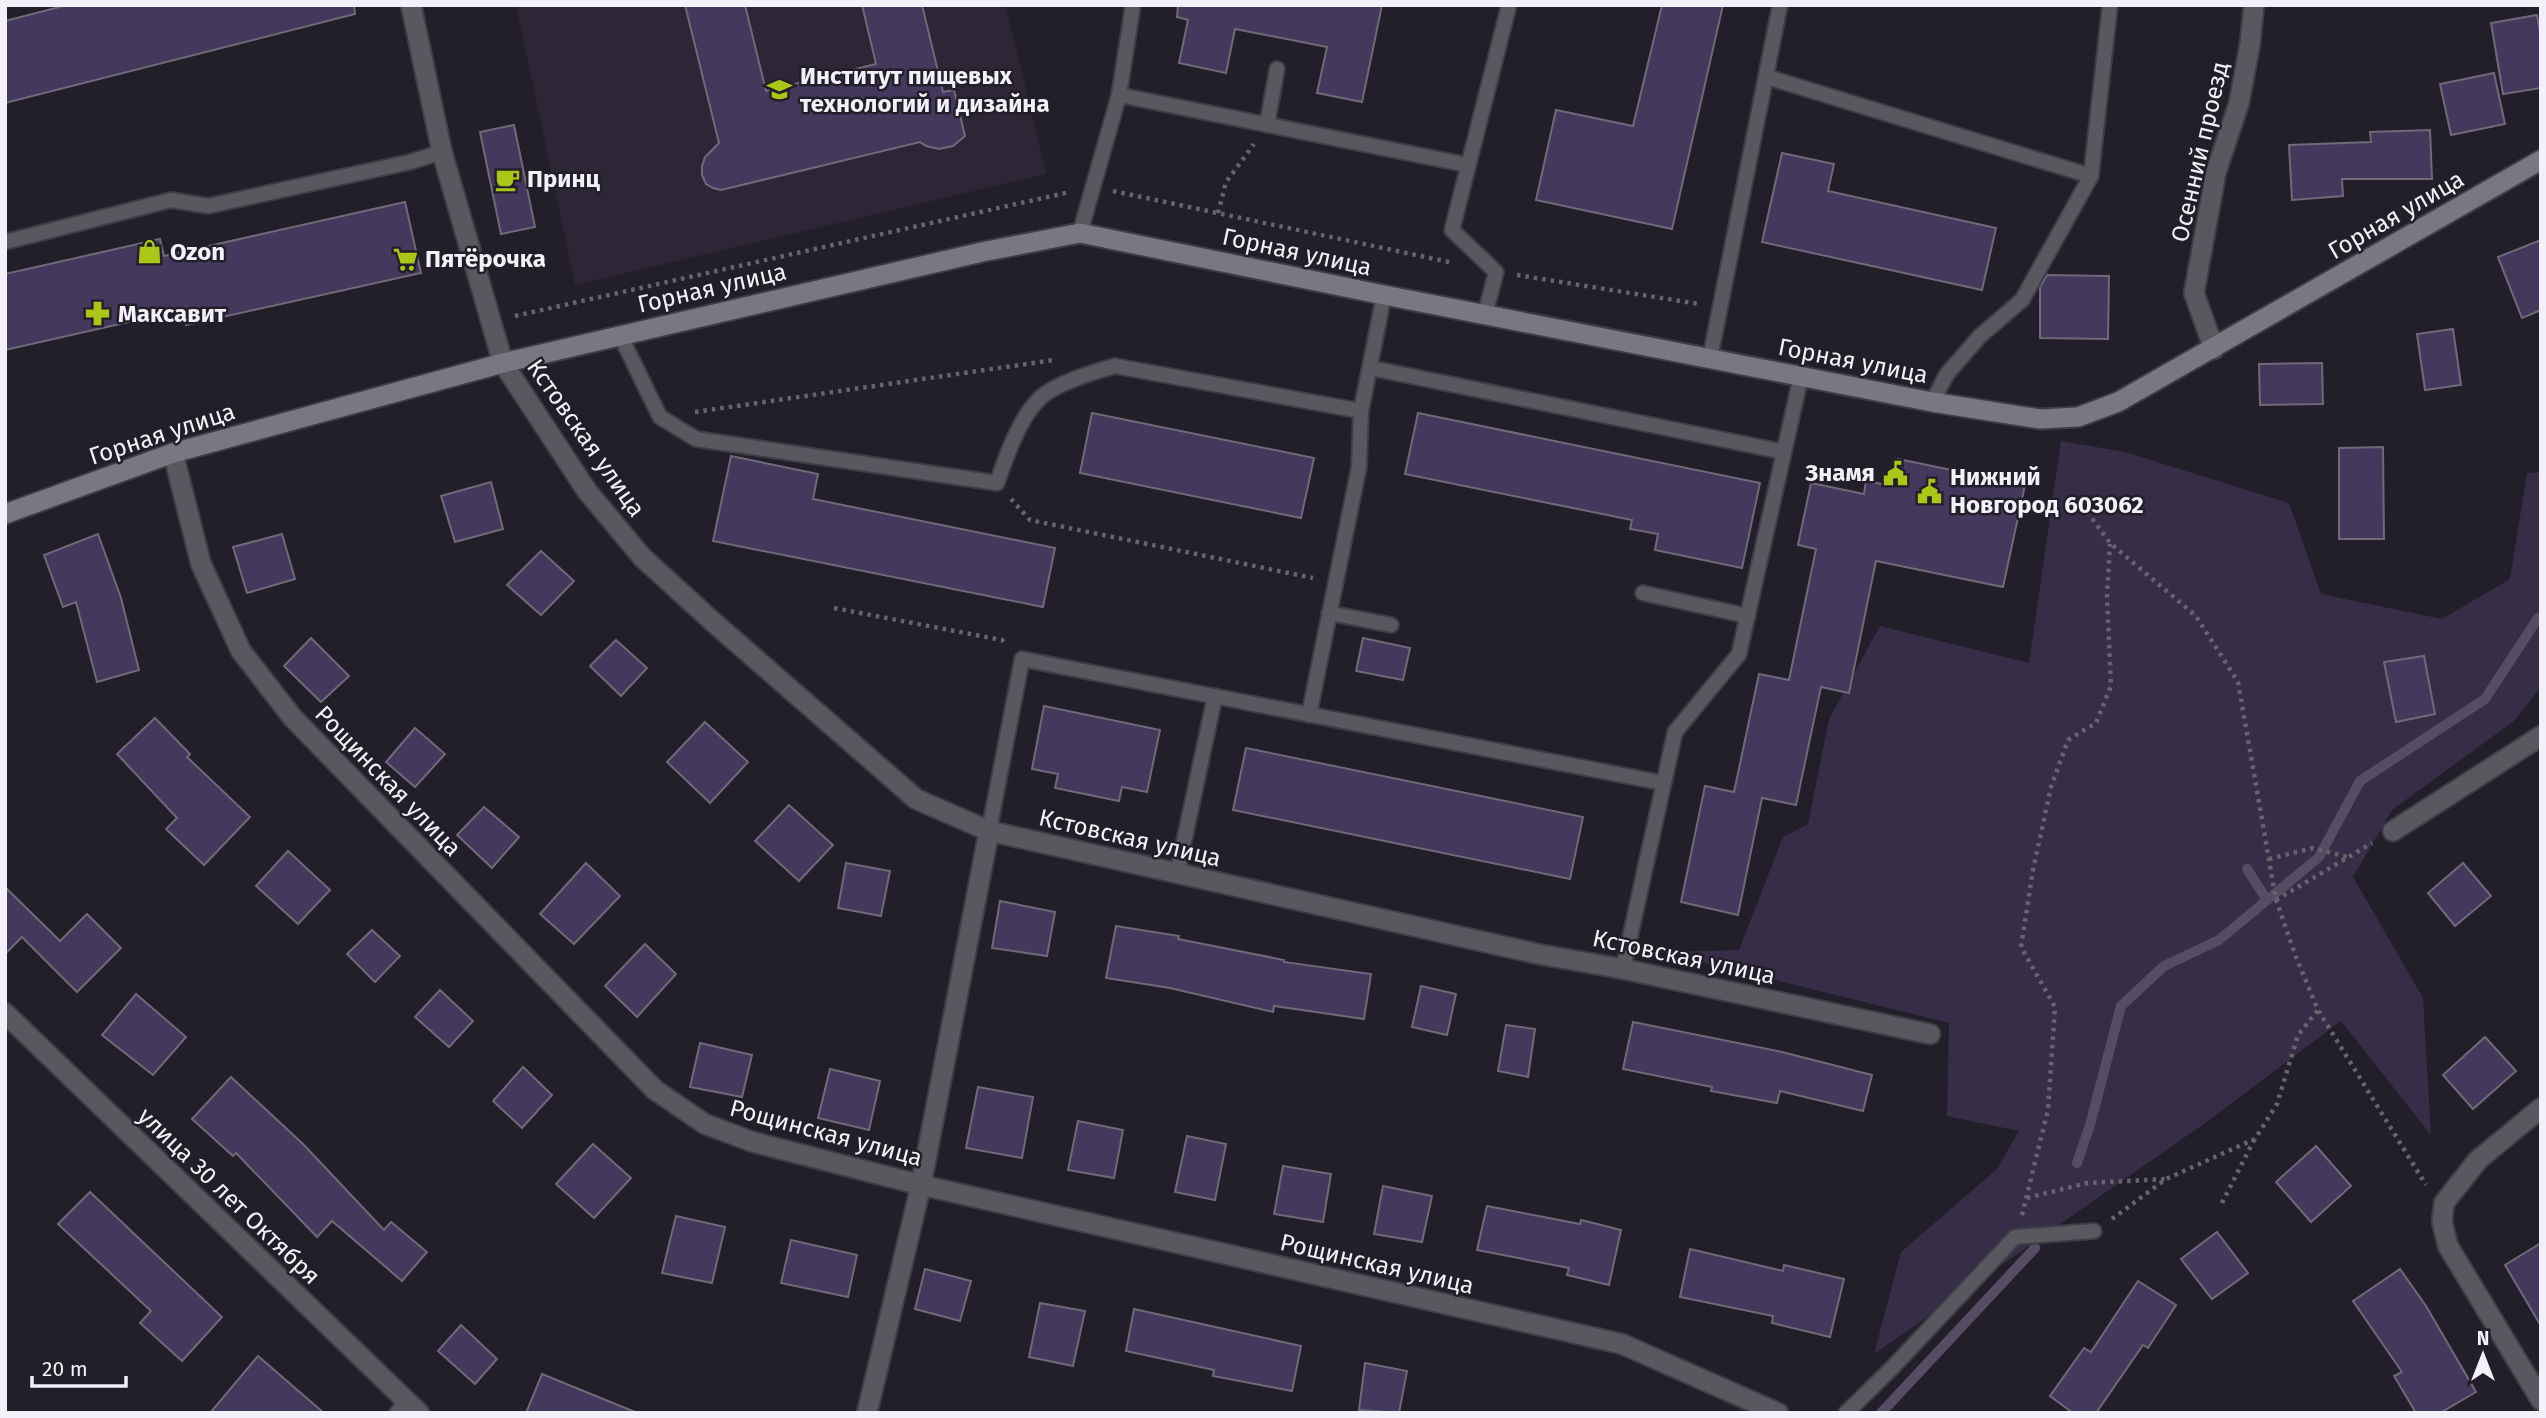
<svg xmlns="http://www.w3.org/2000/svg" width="2546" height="1418" viewBox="0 0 2546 1418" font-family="'Fira Sans',sans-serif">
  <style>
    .built { fill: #2c2637 }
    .green { fill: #362e46 }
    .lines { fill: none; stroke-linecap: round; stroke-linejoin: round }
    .stream { stroke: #564c64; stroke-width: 10 }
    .building { fill: #45385d; stroke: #6f6a78; stroke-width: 2 }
    .service-casing { stroke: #3f3b47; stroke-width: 18 }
    .minor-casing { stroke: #3f3b47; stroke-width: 23 }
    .secondary-casing { stroke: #3f3b47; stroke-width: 23 }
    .path { stroke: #67646e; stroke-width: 4.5; stroke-dasharray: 3.5 5; stroke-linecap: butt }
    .service { stroke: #59585e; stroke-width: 14 }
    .minor { stroke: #59585e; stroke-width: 19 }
    .secondary { stroke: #797780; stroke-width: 19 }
    .labels { text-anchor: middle; stroke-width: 5; stroke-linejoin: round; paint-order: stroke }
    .poi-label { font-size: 24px; font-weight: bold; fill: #f2f0f8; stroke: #221e2a; text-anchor: start }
    .street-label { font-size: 24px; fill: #f2f0f8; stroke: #221e2a }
  </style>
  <rect width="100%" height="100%" fill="#221e2a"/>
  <path class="built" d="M516,5H1006L1046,174L575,285Z"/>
  <path class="green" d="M2061,441L2125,452L2289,503L2321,594L2442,619L2510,579L2527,473L2541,472V687L2514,721L2392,810L2353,877L2423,998L2431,1135L2341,1021L2208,1121L1874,1354L1901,1252L1997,1169L2019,1131L1947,1116L1949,1023L1661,952L1739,950L1783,837L1808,824L1829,719L1880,626L2029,663Z"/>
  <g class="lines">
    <g class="stream">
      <path d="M2247,869L2267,900"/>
      <path d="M2077,1163L2090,1125L2121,1006L2164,966L2219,940L2319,857L2360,781L2485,699L2538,618H2541"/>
      <path d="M1881,1413L2035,1248"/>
    </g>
  </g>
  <g class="building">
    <path d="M67,5H354L355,14L5,103V21Z"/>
    <path d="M685,5H745L766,91L876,64L862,5H922L943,92L954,90L965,136L953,146L939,149L926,146L920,142L721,190L713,188L706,184L702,175V166L705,157L719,143Z"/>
    <path d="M1178,5H1382L1362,102L1317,93L1327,47L1235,29L1226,73L1179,63L1188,20L1177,17Z"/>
    <path d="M1662,5H1723L1672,229L1536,200L1556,110L1633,126Z"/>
    <path d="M2537,15L2541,37V88L2503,94L2491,23Z"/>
    <path d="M2494,73L2505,124L2451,135L2440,84Z"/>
    <path d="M514,125L535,227L501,234L480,132Z"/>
    <path d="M2430,130L2432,179H2342L2343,196L2292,200L2289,145L2371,142L2370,132Z"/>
    <path d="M1782,153L1834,164L1828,191L1996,228L1982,290L1762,242Z"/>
    <path d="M405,202L421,273L186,325L182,310L5,350V274L160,239L164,256Z"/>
    <path d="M2541,240V310L2522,318L2498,257Z"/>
    <path d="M2047,275L2109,276L2108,339L2040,338V287Z"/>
    <path d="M2453,329L2461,385L2425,390L2417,334Z"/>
    <path d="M2322,363L2323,404L2260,405L2259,364Z"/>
    <path d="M1092,413L1314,458L1301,518L1080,473Z"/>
    <path d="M1418,413L1760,483L1742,568L1655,550L1658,534L1630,529L1632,520L1405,474Z"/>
    <path d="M2383,447L2384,539H2339V448Z"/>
    <path d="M731,456L818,474L813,499L1055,548L1043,607L713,541Z"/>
    <path d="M1898,459L2025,485L2003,587L1876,561L1849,693L1821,687L1796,805L1762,798L1738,915L1681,902L1705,786L1734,792L1759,674L1789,680L1816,549L1798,545L1811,483L1864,494L1866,481L1892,486Z"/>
    <path d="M491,482L503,529L455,542L441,496Z"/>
    <path d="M98,534L121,598L139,670L97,682L76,602L63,607L44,555Z"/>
    <path d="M282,534L295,579L247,593L233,547Z"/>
    <path d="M541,551L574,581L541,615L507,585Z"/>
    <path d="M311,638L349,676L321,702L284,666Z"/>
    <path d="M1363,638L1410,648L1403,680L1356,671Z"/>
    <path d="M616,640L647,668L621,696L590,666Z"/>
    <path d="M2424,656L2435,714L2396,722L2384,662Z"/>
    <path d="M1044,706L1160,730L1147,792L1122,787L1119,801L1055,788L1058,774L1032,769Z"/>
    <path d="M155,718L190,754L187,757L250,817L204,865L166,829L177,818L117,754Z"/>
    <path d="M705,722L748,762L710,803L667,762Z"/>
    <path d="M415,728L445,754L415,787L386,762Z"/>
    <path d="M1246,748L1583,817L1570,879L1233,810Z"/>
    <path d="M789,805L833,845L799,881L755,841Z"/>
    <path d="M484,807L519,837L492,868L457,835Z"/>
    <path d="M288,851L330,890L298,924L256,886Z"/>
    <path d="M586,863L620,896L574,944L540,914Z"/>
    <path d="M846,863L890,871L881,916L838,908Z"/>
    <path d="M2463,863L2491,896L2455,926L2428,893Z"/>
    <path d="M5,887L60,941L87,914L121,948L77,992L22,937L5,954Z"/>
    <path d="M1000,901L1055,912L1047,956L992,948Z"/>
    <path d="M1116,926L1179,936L1178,939L1284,960V962L1371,974L1364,1019L1274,1006L1273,1012L1170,988L1106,978Z"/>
    <path d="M372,930L400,956L375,982L347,954Z"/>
    <path d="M645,944L676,974L637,1017L605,986Z"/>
    <path d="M1421,986L1456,994L1447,1035L1412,1027Z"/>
    <path d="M440,990L473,1021L449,1047L415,1017Z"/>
    <path d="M136,994L186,1037L153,1075L102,1035Z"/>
    <path d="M1633,1022L1782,1052L1872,1075L1863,1111L1780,1091L1777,1103L1711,1091L1712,1087L1623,1069Z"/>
    <path d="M1506,1025L1535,1029L1528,1077L1498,1071Z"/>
    <path d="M2485,1037L2516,1071L2473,1109L2443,1075Z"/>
    <path d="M700,1043L752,1055L742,1097L690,1087Z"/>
    <path d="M523,1067L552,1095L522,1128L493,1101Z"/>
    <path d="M830,1069L880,1081L869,1130L818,1118Z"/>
    <path d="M231,1077L303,1144L384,1230L391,1222L427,1252L402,1281L332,1221L317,1237L236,1153L233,1156L192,1119Z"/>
    <path d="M978,1087L1033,1097L1022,1158L966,1148Z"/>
    <path d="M1078,1121L1123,1130L1114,1178L1068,1170Z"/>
    <path d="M1187,1136L1226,1144L1215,1200L1175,1192Z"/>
    <path d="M593,1144L631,1178L594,1218L556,1184Z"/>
    <path d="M2316,1146L2351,1186L2311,1222L2276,1182Z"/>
    <path d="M1283,1166L1331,1174L1323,1222L1274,1214Z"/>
    <path d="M1383,1186L1432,1196L1422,1242L1374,1234Z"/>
    <path d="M90,1192L222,1317L182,1361L140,1323L151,1311L58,1224Z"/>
    <path d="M1487,1206L1580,1224L1581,1220L1621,1230L1609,1285L1567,1275L1569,1268L1477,1250Z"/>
    <path d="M676,1216L725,1227L712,1283L662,1273Z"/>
    <path d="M2217,1232L2248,1273L2212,1299L2181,1259Z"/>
    <path d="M791,1240L857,1255L848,1297L781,1283Z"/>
    <path d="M2541,1243V1326L2505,1265Z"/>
    <path d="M1690,1249L1783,1271L1784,1265L1844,1279L1830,1337L1772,1323L1773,1316L1680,1297Z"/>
    <path d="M925,1269L971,1281L960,1321L915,1309Z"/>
    <path d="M2400,1269L2426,1306L2476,1392L2440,1413H2416L2394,1376L2402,1372L2353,1301Z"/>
    <path d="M2138,1281L2176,1305L2148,1348L2143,1345L2096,1413H2073L2050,1396L2084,1348L2091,1352Z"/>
    <path d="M1040,1303L1085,1311L1073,1366L1029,1357Z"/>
    <path d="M1134,1309L1301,1346L1292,1391L1213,1376L1214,1370L1126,1351Z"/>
    <path d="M461,1325L497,1359L475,1384L438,1351Z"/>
    <path d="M258,1356L324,1413H210Z"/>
    <path d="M1365,1363L1407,1371L1399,1413L1359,1410Z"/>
    <path d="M542,1374L635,1412V1413H526Z"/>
  </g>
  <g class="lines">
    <defs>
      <g id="service">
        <path d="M1767,77L2091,176"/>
        <path d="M1119,95L1468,165"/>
        <path d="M1267,125L1277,69"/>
        <path d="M1080,233L1119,95L1133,5"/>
        <path d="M5,242L171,200L208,206L410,162L442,152"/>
        <path d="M1485,315L1496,272L1452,230L1509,5"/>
        <path d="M620,335L660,417L696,439L997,483C1006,457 1019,419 1039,399C1055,383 1093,372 1115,366L1361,411L1384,295"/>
        <path d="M1710,358L1780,5"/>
        <path d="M1371,368L1784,452"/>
        <path d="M1932,402L1947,374L1980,336L2022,300L2091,176L2110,5"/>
        <path d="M1643,593L1748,616"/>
        <path d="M1329,613L1391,625"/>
        <path d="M1309,715L1359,467L1361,411"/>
        <path d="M989,831L1022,659L1663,783"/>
        <path d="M1177,874L1215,696"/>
        <path d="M1623,969L1675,732L1739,654L1801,376"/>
        <path d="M397,1413L406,1402"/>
        <path d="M1846,1413L1892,1368L2015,1237L2094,1231"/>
      </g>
      <g id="minor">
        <path d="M411,5L442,152L503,363L587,491L642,557L711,620L916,799L989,831L1538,954L1623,969L1930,1034"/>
        <path d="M2214,349L2194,293L2216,172L2239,103L2250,44L2254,5"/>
        <path d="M173,453L201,564L241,651L293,718L655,1090L705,1124L753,1142L921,1185L1622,1344L1778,1413"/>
        <path d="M2393,831L2541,736"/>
        <path d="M5,1013L419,1413"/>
        <path d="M2541,1108L2478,1160L2444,1203L2442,1222L2448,1246L2541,1400"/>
        <path d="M867,1413L921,1185L989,831"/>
      </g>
      <path id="secondary" d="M5,514L173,453L503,363L982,252L1080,233L1384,295L1932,402L2040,419L2078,417L2118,402L2541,160"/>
    </defs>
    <use href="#service" class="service-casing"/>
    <use href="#minor" class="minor-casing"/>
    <use href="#secondary" class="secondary-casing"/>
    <g class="path">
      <path d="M1113,191L1454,263"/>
      <path d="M1218,213L1226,182L1254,144"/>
      <path d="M1517,275L1699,304"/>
      <path d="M515,316L1070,192"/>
      <path d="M695,412L1054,360"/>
      <path d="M1011,499L1030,520L1313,578"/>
      <path d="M2082,505L2110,543L2196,616L2238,682L2276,900L2296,957L2318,1010L2426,1185"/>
      <path d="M834,608L1002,640L1006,644"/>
      <path d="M2269,859L2313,848L2347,857"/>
      <path d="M2276,900L2372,843"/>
      <path d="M2027,1198L2087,1183L2166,1179"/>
      <path d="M2222,1203L2254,1140"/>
      <path d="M2022,1215L2048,1110L2055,1007L2021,947L2033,870L2051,787L2068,740L2096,723L2111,686L2107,597L2110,544"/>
      <path d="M2112,1219L2166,1179L2255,1139L2277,1104L2298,1035L2318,1010"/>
    </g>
    <use href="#service" class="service"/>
    <use href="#minor" class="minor"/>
    <use href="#secondary" class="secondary"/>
  </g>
  <defs>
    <symbol id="university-bare" viewBox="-9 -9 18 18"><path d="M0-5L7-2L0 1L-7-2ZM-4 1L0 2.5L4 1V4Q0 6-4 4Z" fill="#abc616" stroke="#221e2a" stroke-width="2.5" paint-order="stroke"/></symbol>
    <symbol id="cafe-bare" viewBox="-9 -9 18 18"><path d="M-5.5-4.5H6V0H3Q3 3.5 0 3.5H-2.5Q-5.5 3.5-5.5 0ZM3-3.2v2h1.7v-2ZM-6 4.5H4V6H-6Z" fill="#abc616" stroke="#221e2a" stroke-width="2.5" paint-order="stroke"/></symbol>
    <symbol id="shop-bare" viewBox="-9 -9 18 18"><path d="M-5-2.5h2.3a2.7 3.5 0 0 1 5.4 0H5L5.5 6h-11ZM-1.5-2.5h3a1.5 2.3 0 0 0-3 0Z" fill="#abc616" stroke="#221e2a" stroke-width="2.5" paint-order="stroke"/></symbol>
    <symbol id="supermarket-bare" viewBox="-9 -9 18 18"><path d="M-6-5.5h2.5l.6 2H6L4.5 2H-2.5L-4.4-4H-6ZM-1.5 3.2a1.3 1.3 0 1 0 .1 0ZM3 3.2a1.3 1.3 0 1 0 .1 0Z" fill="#abc616" stroke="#221e2a" stroke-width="2.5" paint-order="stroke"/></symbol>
    <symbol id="pharmacy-bare" viewBox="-9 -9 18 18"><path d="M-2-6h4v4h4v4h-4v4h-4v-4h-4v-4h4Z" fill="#abc616" stroke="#221e2a" stroke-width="2.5" paint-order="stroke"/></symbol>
    <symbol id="civic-bare" viewBox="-9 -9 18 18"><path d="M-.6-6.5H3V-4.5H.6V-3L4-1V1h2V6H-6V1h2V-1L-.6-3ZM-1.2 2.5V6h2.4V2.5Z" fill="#abc616" stroke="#221e2a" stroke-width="2.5" paint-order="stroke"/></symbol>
  </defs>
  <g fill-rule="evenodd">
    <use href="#university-bare" x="762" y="72" width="35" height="35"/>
    <use href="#cafe-bare" x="490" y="162" width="35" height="35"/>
    <use href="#shop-bare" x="132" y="234" width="35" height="35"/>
    <use href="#supermarket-bare" x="388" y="242" width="35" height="35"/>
    <use href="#pharmacy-bare" x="80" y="296" width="35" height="35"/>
    <use href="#civic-bare" x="1878" y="456" width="35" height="35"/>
    <use href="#civic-bare" x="1912" y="474" width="35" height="35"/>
  </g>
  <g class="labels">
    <g class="poi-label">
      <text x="800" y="84">Институт пищевых<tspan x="800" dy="28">технологий и дизайна</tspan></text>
      <text x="527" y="187">Принц</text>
      <text x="170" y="260">Ozon</text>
      <text x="425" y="267">Пятёрочка</text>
      <text x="118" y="322">Максавит</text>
      <text x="1875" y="481" text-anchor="end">Знамя</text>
      <text x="1950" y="485">Нижний<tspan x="1950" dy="28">Новгород 603062</tspan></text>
    </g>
    <g class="street-label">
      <text transform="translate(2200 152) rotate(-77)" y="8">Осенний проезд</text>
      <text transform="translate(2396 215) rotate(-30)" y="8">Горная улица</text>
      <text transform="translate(1297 252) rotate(12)" y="8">Горная улица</text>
      <text transform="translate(712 288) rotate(-13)" y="8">Горная улица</text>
      <text transform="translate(1853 361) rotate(11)" y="8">Горная улица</text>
      <text transform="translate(162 434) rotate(-18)" y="8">Горная улица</text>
      <text transform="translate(586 438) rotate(55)" y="8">Кстовская улица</text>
      <text transform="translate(388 781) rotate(46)" y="8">Рощинская улица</text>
      <text transform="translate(1130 838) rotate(13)" y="8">Кстовская улица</text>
      <text transform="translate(1684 957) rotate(12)" y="8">Кстовская улица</text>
      <text transform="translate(826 1133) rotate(15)" y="8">Рощинская улица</text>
      <text transform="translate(229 1196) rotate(44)" y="8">улица 30 лет Октября</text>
      <text transform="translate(1377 1264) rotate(13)" y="8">Рощинская улица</text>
    </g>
  </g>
  <rect width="2546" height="1418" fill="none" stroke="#f2f0f8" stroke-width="14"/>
  <g transform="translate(2483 1355)" stroke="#221e2a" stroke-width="5" paint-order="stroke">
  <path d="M0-5L12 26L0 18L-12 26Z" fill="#f2f0f8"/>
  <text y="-10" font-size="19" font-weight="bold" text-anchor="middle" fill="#f2f0f8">N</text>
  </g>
  <path d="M32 1376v10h94v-10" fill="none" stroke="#f2f0f8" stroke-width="3.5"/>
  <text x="42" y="1376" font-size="21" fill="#f2f0f8" stroke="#221e2a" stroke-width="5" paint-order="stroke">20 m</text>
</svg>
